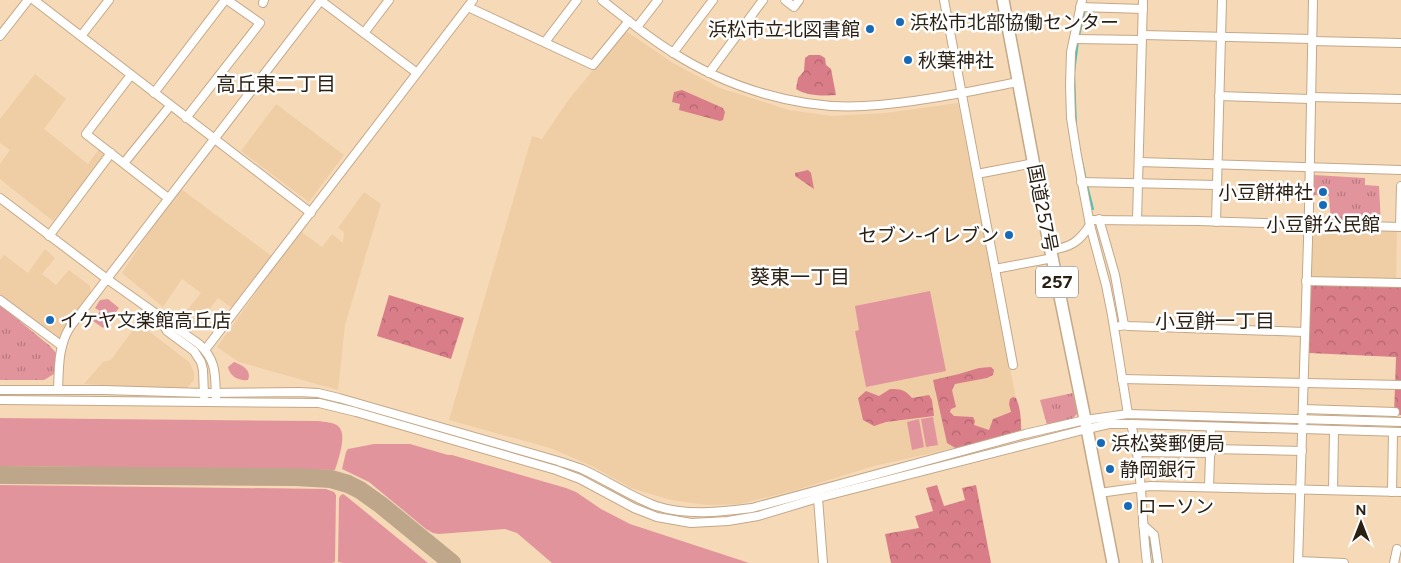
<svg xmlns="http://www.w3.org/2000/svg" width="1401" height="563" viewBox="0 0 1401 563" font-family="Figtree,'Noto Sans JP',sans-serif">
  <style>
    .built { fill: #efcea6 }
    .grass { fill: #e2949d }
    .forest { fill: url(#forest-crowns) }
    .park { fill: url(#park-tufts) }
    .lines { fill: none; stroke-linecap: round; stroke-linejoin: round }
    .stream { stroke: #3bc5c0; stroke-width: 2 }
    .taxiway { stroke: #bea68a; stroke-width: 18 }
    .minor-casing { stroke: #c4a888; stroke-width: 10 }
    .highway-casing { stroke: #c4a888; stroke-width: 14 }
    .minor { stroke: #fff; stroke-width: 8 }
    .highway { stroke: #fff; stroke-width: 11 }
    .poi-dot { fill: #176ab8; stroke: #fff; stroke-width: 2 }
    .labels { text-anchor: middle; stroke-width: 5; stroke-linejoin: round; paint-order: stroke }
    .shield { fill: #fff; stroke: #6a625a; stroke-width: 1 }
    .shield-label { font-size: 18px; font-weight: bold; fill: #2a1f13 }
    .poi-label { font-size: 19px; fill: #2a1f13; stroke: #fff; text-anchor: start }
    .street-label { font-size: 19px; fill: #2a1f13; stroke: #fff }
    .neighbourhood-label { font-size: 20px; fill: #2a1f13; stroke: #fff }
  </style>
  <defs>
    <pattern id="forest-crowns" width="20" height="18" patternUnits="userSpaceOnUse" patternTransform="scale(1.25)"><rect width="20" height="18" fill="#d97d89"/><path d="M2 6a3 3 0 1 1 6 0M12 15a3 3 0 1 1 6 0" fill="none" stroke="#b0666f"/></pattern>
    <pattern id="park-tufts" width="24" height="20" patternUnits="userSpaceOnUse" patternTransform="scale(1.25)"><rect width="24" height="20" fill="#e2949d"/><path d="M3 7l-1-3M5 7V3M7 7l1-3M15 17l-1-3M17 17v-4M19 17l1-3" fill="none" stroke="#b7787f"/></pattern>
  </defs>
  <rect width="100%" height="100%" fill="#f6d9b7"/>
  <g class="built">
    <path d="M626,31L673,63L720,88L789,110L832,116L885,113L958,103L1022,429L954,448L874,466L793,491L740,504L707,505L671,500L631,488L592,466L550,448L449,420L532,136L542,139L569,99Z"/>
    <path d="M35,74L66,99L44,129L88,164L99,149L106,156L53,221L0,179V164L10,150L0,143V119Z"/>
    <path d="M276,104L344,155L309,202L241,151Z"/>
    <path d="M181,189L273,257L234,309L218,298L194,329L180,319L201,293L182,279L163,307L122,273L147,235Z"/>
    <path d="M364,192L381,204L345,325L338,390L239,362L217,347L300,231L322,247L332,234L343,243L344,232L338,228Z"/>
    <path d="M1313,228L1397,230L1396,280L1311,278Z"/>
    <path d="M45,249L55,258L42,274L56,285L69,270L90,286L91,297L60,345L0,299V260L4,255L28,273Z"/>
    <path d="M138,323L189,362L194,372V380L185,390L84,384L103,362L111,360Z"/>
  </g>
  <g class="grass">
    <path d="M930,291L946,371L866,387L855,331L859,330L855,306Z"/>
    <path d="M108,299L119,308L103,328L93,321L100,311L95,308L100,300Z"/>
    <path d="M234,362C242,365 252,370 248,380C239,381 230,377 228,367Z"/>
    <path d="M933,417L938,445L926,447L921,419Z"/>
    <path d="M1122,417L1242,420L1260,424V425L1155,421L1138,419H1113Z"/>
    <path d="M0,418L318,421C324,422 334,422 338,426C348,434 338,460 335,470L0,466Z"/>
    <path d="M919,419L924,447L912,450L907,422Z"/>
    <path d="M374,444H410L448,455H452L566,488L576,492L601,509L630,524L749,563H552L517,533L505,529L439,534L433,533L426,529L369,482L342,469L346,452L348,449Z"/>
    <path d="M0,485L326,489L334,492L336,495L335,562L332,563H0Z"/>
    <path d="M343,494L346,496L428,563H343L338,562L339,498L341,495Z"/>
  </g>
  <g class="forest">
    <path d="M809,55H820L825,58L826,65L831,69L836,95C824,96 807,96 796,89L798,78L804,71L805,58Z"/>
    <path d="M682,90L723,108L725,112L723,120L720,121L679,110L680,104L672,102L674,92Z"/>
    <path d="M808,170L811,173L814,189L795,176V173Z"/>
    <path d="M1310,282L1401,285V415H1394L1396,357L1309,353Z"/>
    <path d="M389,295L464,318L451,359L377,336Z"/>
    <path d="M991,367L994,370L993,375L987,378L955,384L952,390L956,407L951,409L950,412L954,416L973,417L975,421L974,425L989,430L993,419L1011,412L1009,404L1010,399L1013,397L1016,398C1021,409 1021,420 1021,431L987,440L957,449L947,443L933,380L959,374L979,368Z"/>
    <path d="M890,389C901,389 904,389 912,398L929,395L932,400L934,416L886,422L874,426L863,420L858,398L866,391L879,396Z"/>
    <path d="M937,485L944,506L965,500L962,488L976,485L991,563H891L885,534L919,528L915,516L933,511L926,488Z"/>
  </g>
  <g class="park">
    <path d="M1314,175L1365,178V185L1379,186L1381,224L1331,222L1329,196L1313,195Z"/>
    <path d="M0,305L50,346L56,353L54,374L44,380H0Z"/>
    <path d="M1073,393L1077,414L1071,420L1047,425L1040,400Z"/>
  </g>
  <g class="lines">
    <g class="stream">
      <path d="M1079,36L1085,9"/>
      <path d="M1076,126L1074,73L1078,41"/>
      <path d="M1079,148L1086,180"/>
      <path d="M1087,185L1093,209"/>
      <path d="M1150,537L1154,563"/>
    </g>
    <path class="taxiway" d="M0,475L296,477L331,479L348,484L360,490L381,505L452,563"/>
    <defs>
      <g id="minor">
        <path d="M34,0L311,213"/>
        <path d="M320,0L417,73"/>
        <path d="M602,0C625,18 647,37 672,52C726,87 799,110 864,106C915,103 967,92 1018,82"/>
        <path d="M785,0L794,7L799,0"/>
        <path d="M944,0L995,269L1053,258"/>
        <path d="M1082,0L1071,52L1070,85L1071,118L1077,156L1090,225L1106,285L1112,315L1128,414"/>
        <path d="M263,3L264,0"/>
        <path d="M468,7L593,65L629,21"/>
        <path d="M1080,7L1143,9"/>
        <path d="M637,27L658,0"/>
        <path d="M364,33L389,0"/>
        <path d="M1143,35L1312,39"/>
        <path d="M0,36L28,0"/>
        <path d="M81,36L109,0"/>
        <path d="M1074,39L1142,40"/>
        <path d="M1312,41L1401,43"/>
        <path d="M545,42L577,0"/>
        <path d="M673,53L713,0"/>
        <path d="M709,73L763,0"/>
        <path d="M131,75L86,134L168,198"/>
        <path d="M154,93L225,0"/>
        <path d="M1219,96L1311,99"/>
        <path d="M1311,97L1401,99"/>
        <path d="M186,118L260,23L227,0"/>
        <path d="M1139,162L1401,170"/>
        <path d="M124,163L170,106"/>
        <path d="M977,174L1034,163"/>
        <path d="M1081,182L1217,185"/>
        <path d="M0,198L107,279L199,344C217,361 215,375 216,397"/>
        <path d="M1099,219L1115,275L1124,325L1120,326"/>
        <path d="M1089,220L1198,221L1401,227"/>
        <path d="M1137,220L1143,0"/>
        <path d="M1216,222L1222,0"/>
        <path d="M1400,227L1401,186"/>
        <path d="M49,236L111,153"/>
        <path d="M1051,250C1071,247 1079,242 1090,225"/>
        <path d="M995,269L1013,365"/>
        <path d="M1306,281L1401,283"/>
        <path d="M0,300L62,346"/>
        <path d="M159,317L167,331L194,351L201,362L203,370L204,396"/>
        <path d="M1124,325L1128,326L1305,332"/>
        <path d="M205,350L473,0"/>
        <path d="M1122,379L1401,385"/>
        <path d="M0,390H103L204,393L299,392L318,393L339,398L558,461C566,464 575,466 584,470C608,481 631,497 656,506C687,516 721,512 752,508L1025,434L1085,420L1128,414L1401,422"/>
        <path d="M58,390C59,368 58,346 70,327L321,0"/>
        <path d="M0,400L319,403L356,412L556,470L580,479L634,508L657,517L691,523L728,521L758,516L818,498L1087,429L1109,424H1131L1401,432"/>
        <path d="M1303,409L1395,412"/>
        <path d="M1131,424C1143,469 1141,517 1147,563"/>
        <path d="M1211,449L1302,451"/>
        <path d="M1137,452L1211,453"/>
        <path d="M1209,487L1211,427"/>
        <path d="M1333,490L1334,430"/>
        <path d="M1392,492L1393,432"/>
        <path d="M1099,493L1150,486L1401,492"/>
        <path d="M817,496L818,498L823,563"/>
        <path d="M1143,525L1154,535L1158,563"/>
        <path d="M1298,561L1344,563"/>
        <path d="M1298,563L1309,208L1313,0"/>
        <path d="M1394,563L1397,549"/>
      </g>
      <path id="highway" d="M1003,0L1041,203L1087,429L1113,563"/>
    </defs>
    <use href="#minor" class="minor-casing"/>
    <use href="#highway" class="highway-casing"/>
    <use href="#minor" class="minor"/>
    <use href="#highway" class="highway"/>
  </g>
  <g class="poi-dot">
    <circle cx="900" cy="22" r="5"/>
    <circle cx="870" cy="29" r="5"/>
    <circle cx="908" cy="60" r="5"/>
    <circle cx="1323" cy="192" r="5"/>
    <circle cx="1323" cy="205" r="5"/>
    <circle cx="1009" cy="235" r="5"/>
    <circle cx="50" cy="320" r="5"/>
    <circle cx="1101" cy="443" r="5"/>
    <circle cx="1110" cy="469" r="5"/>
    <circle cx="1128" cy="506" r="5"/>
  </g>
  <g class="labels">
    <rect class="shield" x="1036" y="266.5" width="42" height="31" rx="4"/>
    <g class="shield-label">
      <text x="1057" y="288">257</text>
    </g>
    <g class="poi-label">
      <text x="910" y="29">浜松市北部協働センター</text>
      <text x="860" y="36" text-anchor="end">浜松市立北図書館</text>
      <text x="918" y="67">秋葉神社</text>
      <text x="1313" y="199" text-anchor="end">小豆餅神社</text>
      <text x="1323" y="231" text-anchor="middle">小豆餅公民館</text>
      <text x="999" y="242" text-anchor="end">セブン-イレブン</text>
      <text x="60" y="327">イケヤ文楽館高丘店</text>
      <text x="1111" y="450">浜松葵郵便局</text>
      <text x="1120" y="476">静岡銀行</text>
      <text x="1138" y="513">ローソン</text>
    </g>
    <g class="street-label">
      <text transform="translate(1043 208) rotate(79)" y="7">国道257号</text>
    </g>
    <g class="neighbourhood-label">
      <text x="276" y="91">高丘東二丁目</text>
      <text x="800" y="284">葵東一丁目</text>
      <text x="1215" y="328">小豆餅一丁目</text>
    </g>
  </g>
  <g transform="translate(1361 523)" stroke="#ffffff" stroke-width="4" paint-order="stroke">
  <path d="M0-4L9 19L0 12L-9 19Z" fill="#2a1f13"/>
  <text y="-8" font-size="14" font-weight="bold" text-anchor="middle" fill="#2a1f13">N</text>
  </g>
</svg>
